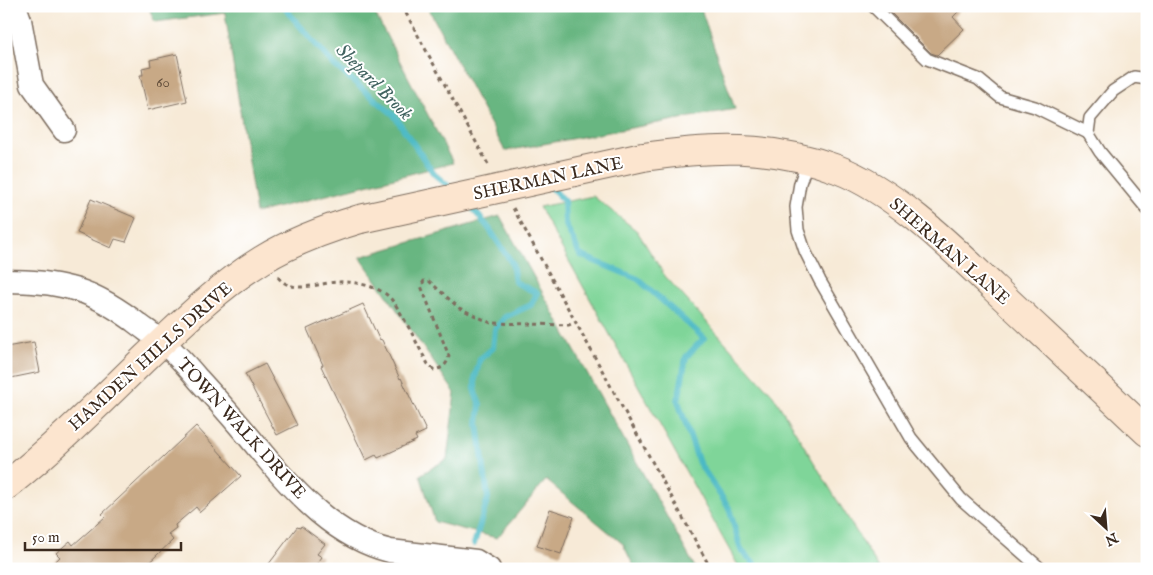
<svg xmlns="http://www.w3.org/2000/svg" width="1153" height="575" viewBox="0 0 1153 575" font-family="'IM FELL English',serif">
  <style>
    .green { fill: #7fd599; stroke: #5d805c }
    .forest { fill: #67b681; stroke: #517050 }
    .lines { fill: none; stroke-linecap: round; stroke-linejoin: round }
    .stream { stroke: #4bb9c4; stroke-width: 6 }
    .building { fill: #c8a986 }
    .lane-casing { stroke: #7d6d5f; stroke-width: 14 }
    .street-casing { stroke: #7d6d5f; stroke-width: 25 }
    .secondary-casing { stroke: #7d6d5f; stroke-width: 30 }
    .path { stroke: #7d6d5f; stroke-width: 3; stroke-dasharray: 4 4; stroke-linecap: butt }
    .lane { stroke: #fff; stroke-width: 11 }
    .street { stroke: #fff; stroke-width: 22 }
    .secondary { stroke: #fce5cf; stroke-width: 28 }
    .secondary-bridge-casing { stroke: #7d6d5f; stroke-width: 30; stroke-linecap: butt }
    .secondary-bridge { stroke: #fce5cf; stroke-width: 28 }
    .labels { text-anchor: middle; stroke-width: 4; stroke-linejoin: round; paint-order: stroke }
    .number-label { font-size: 15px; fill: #5e4a38 }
    .street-label { font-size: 18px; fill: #3b2a1e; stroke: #fff }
    .water-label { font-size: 19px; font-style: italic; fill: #416360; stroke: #fff }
  </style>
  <rect width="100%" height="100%" fill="#fff"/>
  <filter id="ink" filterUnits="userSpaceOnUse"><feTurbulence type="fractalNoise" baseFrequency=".02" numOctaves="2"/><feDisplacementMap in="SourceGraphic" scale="10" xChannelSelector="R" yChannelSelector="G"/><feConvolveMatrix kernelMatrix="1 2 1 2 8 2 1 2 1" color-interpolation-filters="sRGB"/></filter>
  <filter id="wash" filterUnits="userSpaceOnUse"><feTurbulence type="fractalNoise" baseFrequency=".0096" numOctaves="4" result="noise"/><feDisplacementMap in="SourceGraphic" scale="20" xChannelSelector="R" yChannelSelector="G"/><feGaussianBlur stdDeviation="1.12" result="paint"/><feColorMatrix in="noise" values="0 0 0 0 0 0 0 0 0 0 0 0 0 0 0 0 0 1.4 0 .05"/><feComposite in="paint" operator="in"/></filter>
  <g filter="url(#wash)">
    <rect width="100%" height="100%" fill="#f7ead7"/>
    <path class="green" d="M593,196L637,231L665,276L773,395L879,569H740L539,207Z"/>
    <g class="forest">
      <path d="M148,6H371L453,163L256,213L225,13L155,22Z"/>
      <path d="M427,6H700L735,109L505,151Z"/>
      <path d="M500,216L696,569H635L623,544L546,480L497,538L435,522L420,475L447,459L455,393L360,257Z"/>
    </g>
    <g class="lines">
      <g class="stream">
        <path d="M285,6L287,11L334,65L394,115L434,174L453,190"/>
        <path d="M548,186L555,191L564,201L565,223L580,255L638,279L704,338L686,357L678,401L699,463L729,508L741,550L759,569"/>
        <path d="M468,203L488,227L512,263L515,282L537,293L531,305L505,317L495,329L493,348L480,359L475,378V393L480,404L478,424L488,498L474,544"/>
      </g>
    </g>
    <g id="blocks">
      <g class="building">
        <path d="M884,6H964L953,17L964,29L937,55L931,53Z"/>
        <path d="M177,54L187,101L148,110L140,75H143L142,68L151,66L150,60Z"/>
        <path d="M91,199L136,218L126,242L115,239L111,248L77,233Z"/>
        <path d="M363,304L379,339L382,340L400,379L401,378L426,431L415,436L417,440L378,458L376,455L366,460L321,366L323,365L307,329Z"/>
        <path d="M34,342L40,372L6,379V347Z"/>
        <path d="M265,364L297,425L277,435L245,374Z"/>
        <path d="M196,426L241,476L200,512L196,507L175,525L176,528L168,534L173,540L142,569H47L60,557L56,553L70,541L73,545L105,517L102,514Z"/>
        <path d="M550,509L574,517L561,554L537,546Z"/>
        <path d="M301,526L325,544L317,554L322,557L313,569H265L297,527L300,528Z"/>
      </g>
    </g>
  </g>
  <g filter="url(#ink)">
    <use href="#blocks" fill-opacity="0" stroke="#7d6d5f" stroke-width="1"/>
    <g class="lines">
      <defs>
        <g id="lane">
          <path d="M873,6L927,59L978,79L1000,97L1035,107L1088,133"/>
          <path d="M1147,79L1134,77L1113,91L1090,118L1088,133L1100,152L1147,209"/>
          <path d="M808,160L800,183L796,207L798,230L805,251L820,281L911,438L961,499L1041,569"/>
        </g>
        <g id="street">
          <path d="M15,6L20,20L32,85L64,130"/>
          <path d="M6,281C28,281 49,282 70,288C93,293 115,307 134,321C143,328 152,334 161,341C175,352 187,366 198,379C220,403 242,428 263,454C296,494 337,538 390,551L476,561L489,569"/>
        </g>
        <g id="secondary">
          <path d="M643,157C713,147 769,144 837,169C894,191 949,245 993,287C1044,335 1096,383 1147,432"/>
          <path d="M6,486C54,448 99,403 143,360C181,324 218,287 262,260C293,241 326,229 360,219"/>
        </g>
      </defs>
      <use href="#lane" class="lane-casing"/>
      <use href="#street" class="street-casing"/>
      <use href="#secondary" class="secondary-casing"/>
      <g class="path">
        <path d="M402,6L489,166"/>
        <path d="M513,208L711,569"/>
        <path d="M278,277C293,296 319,282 339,282C353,281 376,286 387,295C399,304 419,349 428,364L434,370C443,368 447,365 449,356L421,286L424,281H429L459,308L491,323L569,325L575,322"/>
      </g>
      <use href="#lane" class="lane"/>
      <use href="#street" class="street"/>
      <use href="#secondary" class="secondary"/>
      <defs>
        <path id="secondary-bridge" d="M360,219L643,157"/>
      </defs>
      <use href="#secondary-bridge" class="secondary-bridge-casing"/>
      <use href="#secondary-bridge" class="secondary-bridge"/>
    </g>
  </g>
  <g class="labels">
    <g class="number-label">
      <text x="163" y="87">60</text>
    </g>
    <g class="street-label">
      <text transform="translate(548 178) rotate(-12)" y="6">SHERMAN LANE</text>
      <text transform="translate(950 251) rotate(41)" y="6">SHERMAN LANE</text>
      <text transform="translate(150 356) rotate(-42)" y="6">HAMDEN HILLS DRIVE</text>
      <text transform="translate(242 428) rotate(48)" y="6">TOWN WALK DRIVE</text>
    </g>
    <g class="water-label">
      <text transform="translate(375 81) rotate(45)" y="7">Shepard Brook</text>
    </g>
  </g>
  <rect width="1153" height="575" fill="none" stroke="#fff" stroke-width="25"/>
  <g transform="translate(1106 528) rotate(154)" stroke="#ffffff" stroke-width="4" paint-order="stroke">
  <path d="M0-4L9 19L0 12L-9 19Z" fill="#3b2a1e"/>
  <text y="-8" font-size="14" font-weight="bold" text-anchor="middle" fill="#3b2a1e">N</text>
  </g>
  <path d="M25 542v8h156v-8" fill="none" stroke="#3b2a1e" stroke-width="2.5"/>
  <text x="32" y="542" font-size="15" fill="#3b2a1e" stroke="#ffffff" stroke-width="4" paint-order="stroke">50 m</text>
</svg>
